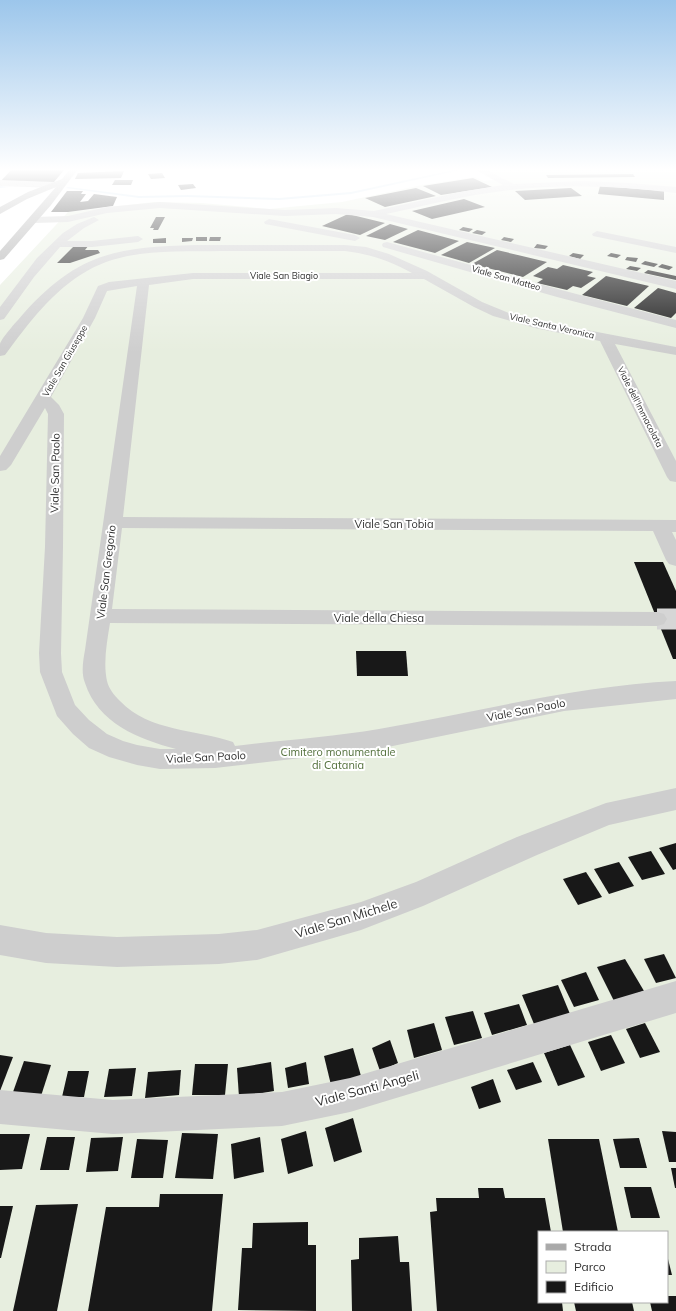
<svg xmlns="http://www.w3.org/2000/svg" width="676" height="1311" viewBox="0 0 676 1311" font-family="Mulish,sans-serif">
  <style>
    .green { fill: #e7eedf; fill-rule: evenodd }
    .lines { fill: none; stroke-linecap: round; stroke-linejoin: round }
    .stream { fill: #cbe0ef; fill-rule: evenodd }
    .building { fill: #181818 }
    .street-tunnel { stroke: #d6d6d6; stroke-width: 21; stroke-dasharray: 21 10; stroke-linecap: butt }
    .street { fill: #cecece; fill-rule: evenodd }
    .primary { fill: #a9a9a9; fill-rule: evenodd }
    .labels { text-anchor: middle; stroke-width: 4; stroke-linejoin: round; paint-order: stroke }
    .far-street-label { font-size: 9px; fill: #313131; stroke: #fff }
    .street-label { font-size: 11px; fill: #313131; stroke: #fff }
    .park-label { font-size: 11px; fill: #53703c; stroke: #fff }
    .near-street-label { font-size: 13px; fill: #313131; stroke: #fff }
  </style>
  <rect width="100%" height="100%" fill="#fff"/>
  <path class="green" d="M486,169H676V1311H0V285L68,212L154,202L201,203L269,209L342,202L422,185L474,177L484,181L504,179ZM539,1232H667V1302H539Z"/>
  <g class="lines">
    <g class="stream">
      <path d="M458,169H465L351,194L279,200L187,197L139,198L66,188L68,187L139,196L187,195L279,198L351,192Z"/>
      <path d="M0,186L9,187L0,188Z"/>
    </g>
  </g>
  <g class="building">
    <path d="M12,169H65L54,182H0Z"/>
    <path d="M124,171L121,178L75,179L78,173Z"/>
    <path d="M162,173L165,178L151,179L148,174Z"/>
    <path d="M633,174L635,177L548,178L546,175Z"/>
    <path d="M473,178L492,187L441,195L423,186Z"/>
    <path d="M115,180H133L131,185H112Z"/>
    <path d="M193,184L196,188L181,190L178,185Z"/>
    <path d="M600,186L664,191V200L598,194Z"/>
    <path d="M416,188L436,196L385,207L365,198Z"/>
    <path d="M571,188L582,196L525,200L515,191Z"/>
    <path d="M67,191H83L81,194H86L80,202L88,201L94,194L117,197L113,206L68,212H51Z"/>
    <path d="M464,199L485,207L432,219L412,211Z"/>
    <path d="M348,214L385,223L360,235L322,226Z"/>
    <path d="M156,217H165L158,230H153L154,228H150Z"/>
    <path d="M390,224L408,229L385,240L366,236Z"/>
    <path d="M463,227L473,229L469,232L459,230Z"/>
    <path d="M418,230L459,241L435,253L393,242Z"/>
    <path d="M477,230L486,232L482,235L472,233Z"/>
    <rect x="196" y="237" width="11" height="4"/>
    <path d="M210,237H221L220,241H209Z"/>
    <path d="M504,237L514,239L511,242L501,240Z"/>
    <path d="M166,238V243H153V239Z"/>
    <path d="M182,238H193L192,241L182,242Z"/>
    <path d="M467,242L495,248L469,263L441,255Z"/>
    <path d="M537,244L548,246L545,249L534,248Z"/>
    <path d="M75,245H89L85,250H98L100,253L70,263H57Z"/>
    <path d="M497,250L547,262L523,277L472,264Z"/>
    <path d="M573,253L584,255L580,259L569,256Z"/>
    <path d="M611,253L621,255L617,258L607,256Z"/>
    <path d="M627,257L638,258L636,262L625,260Z"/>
    <path d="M645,261L658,264L654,267L641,264Z"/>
    <path d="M662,264L673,267L669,270L658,267Z"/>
    <path d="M563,265L593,272L587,276L596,278L581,288L573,286L567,290L537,283L543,279L533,276L548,267L557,269Z"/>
    <path d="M630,266L641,268L637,271L626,269Z"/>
    <path d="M648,270L676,276V280L644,273Z"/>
    <path d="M606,276L649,286L627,306L582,295Z"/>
    <path d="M658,288L676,293V313L671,318L634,308Z"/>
    <path d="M634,562H663L676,591V659H673Z"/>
    <path d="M356,651H406L408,676H357Z"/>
    <path d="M676,843V869L673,870L659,848Z"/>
    <path d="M651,851L665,874L642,880L628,857Z"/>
    <path d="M619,862L634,886L609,894L594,869Z"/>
    <path d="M586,872L602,897L578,905L563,879Z"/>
    <path d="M664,954L676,978L656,983L644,959Z"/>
    <path d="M625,959L644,991L614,1001L597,967Z"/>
    <path d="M586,972L599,1000L574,1007L561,980Z"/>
    <path d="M558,985L570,1014L534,1024L522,995Z"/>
    <path d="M519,1004L527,1025L492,1035L484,1013Z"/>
    <path d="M473,1011L482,1038L454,1045L445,1017Z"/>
    <path d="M434,1023L442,1050L414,1058L407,1030Z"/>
    <path d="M645,1023L660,1052L640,1058L626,1029Z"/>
    <path d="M611,1035L625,1063L601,1071L588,1042Z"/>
    <path d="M390,1040L398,1063L380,1071L372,1048Z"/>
    <path d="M570,1045L585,1077L558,1086L544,1053Z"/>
    <path d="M353,1048L361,1076L331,1085L324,1056Z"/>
    <path d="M0,1055L13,1057L0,1091Z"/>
    <path d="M24,1061L51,1065L41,1096L13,1092Z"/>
    <path d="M271,1062L274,1091L239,1097L237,1068Z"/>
    <path d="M306,1062L309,1084L288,1088L285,1068Z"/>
    <path d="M533,1062L542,1082L516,1090L507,1070Z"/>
    <path d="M195,1064H228L225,1095H192Z"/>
    <path d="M136,1068L132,1096L104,1097L109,1069Z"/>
    <path d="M181,1070L179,1095L145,1098L148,1072Z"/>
    <path d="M68,1071H89L84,1097H62Z"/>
    <path d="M493,1079L501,1102L479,1109L471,1087Z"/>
    <path d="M353,1118L362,1152L334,1162L325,1128Z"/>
    <path d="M306,1131L313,1166L288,1174L281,1139Z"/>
    <path d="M662,1131L676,1132V1162H669Z"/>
    <path d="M182,1133L218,1134L213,1179L175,1178Z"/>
    <path d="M0,1134H30L22,1169L0,1170Z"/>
    <path d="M47,1137H75L69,1170H40Z"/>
    <path d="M123,1137L118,1171L86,1172L91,1138Z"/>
    <path d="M260,1137L264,1172L234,1179L231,1144Z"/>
    <path d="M639,1138L647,1168H620L613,1139Z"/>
    <path d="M137,1139L168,1140L163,1178H131Z"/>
    <path d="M548,1139H599L618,1232H563Z"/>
    <path d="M671,1168H676V1188H675Z"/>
    <path d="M624,1187H651L660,1218H631Z"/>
    <path d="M478,1188H503L505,1198H545L551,1232H539V1302H562L563,1311H437L430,1212L437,1211L436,1198H479Z"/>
    <path d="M160,1194H223L212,1311H88L106,1207H159Z"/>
    <path d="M78,1204L57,1311H13L36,1205Z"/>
    <path d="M0,1206H13L1,1258H0Z"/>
    <path d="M308,1222V1245H316V1311L238,1310L242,1248H252L253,1223Z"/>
    <path d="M398,1236L400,1262H409L412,1311H352L351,1260L359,1259V1238Z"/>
    <path d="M668,1259L672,1275H667Z"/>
    <path d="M667,1296H676V1311H652L650,1302H667Z"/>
    <path d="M574,1302H632L634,1311H576Z"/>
  </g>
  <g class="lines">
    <path class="street-tunnel" d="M657,619H676"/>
    <g class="street">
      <path d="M474,169H485L514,184L582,181L629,183L676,187V193C613,185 550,183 488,193C453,198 420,207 386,214L676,281V289L373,217L336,214L285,216L160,208L107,213L68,222L34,223L29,220L34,217L68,216L107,207L160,202L285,210L336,208L374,211L460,192L503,185Z"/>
      <path d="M0,180L55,182L59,185L55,188L0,186Z"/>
      <path d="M94,217L99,220L84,228L67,241H92L138,236L143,239L138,242L92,247H60L34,277L4,319L0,320V307L37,258L63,233L77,224Z"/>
      <path d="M269,219L355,235L360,238L355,241L265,224L264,222Z"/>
      <path d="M597,231L676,247V253L593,236L592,234Z"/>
      <path d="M387,242L565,291L676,320V328L557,297L383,247L382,245L383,243Z"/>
      <path d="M195,245H345L366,247L389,254L427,271L482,302L511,314L555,324L676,347V355L615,344L676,461V482L670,481L667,477L600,341L535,328L493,316L474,307L424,279H193L149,285L123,517L676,520V532H672L676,540V566L669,564L666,560L653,531L122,528L112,609L657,612L664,614L667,619L664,624L657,626L110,623C107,642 103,662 107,681C109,689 114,695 120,701C150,732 195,729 233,742L235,746C283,740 332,737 379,729C478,712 575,686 676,681V699L564,711L378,749L215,768L160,769L137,765L109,757L89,748L73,734L57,716L40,672L39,653L45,547L48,414L45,408L11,465L6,470L0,471V456L83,318L98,286L109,282L193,273H412C390,261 370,254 345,251C304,251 262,251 221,251C177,252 126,248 87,271C53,290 28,324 5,355L0,356C0,352 0,347 0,344C2,337 19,319 24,313C78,253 117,247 195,245ZM137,286L85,650C83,661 81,673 85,683C98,723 138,739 176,749H160L137,745L123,741L107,734L89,720L75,705L62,672L61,653L63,547L64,414L59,405L51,397L95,318L107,291Z"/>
      <path d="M676,788V810L609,825L537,855L423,906L361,930L257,960L219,964L117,967L46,963L0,955V925L46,933L117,937L219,934L257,930L361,902L416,882L517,837L606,803Z"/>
      <path d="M676,981V1013L350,1112L282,1126L113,1134L0,1124V1090L113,1100L282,1092L350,1078Z"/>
    </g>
    <path class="primary" d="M70,169H78L51,205L4,259L0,260V251L56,187L27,199L0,214V207L28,192L62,179Z"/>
  </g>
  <linearGradient id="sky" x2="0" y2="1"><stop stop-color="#9cc6eb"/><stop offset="0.48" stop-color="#fff"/><stop offset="1" stop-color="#fff" stop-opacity="0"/></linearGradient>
  <rect width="676" height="353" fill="url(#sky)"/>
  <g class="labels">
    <g class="far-street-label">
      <text x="284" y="279">Viale San Biagio</text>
      <text transform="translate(506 278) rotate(16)" y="3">Viale San Matteo</text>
      <text transform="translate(552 326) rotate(13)" y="3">Viale Santa Veronica</text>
      <text transform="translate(65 361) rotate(-60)" y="3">Viale San Giuseppe</text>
      <text transform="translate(640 407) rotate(63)" y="3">Viale dell'Immacolata</text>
    </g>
    <g class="street-label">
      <text transform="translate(55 473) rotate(-89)" y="4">Viale San Paolo</text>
      <text x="394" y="528">Viale San Tobia</text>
      <text transform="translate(106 572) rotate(-83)" y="4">Viale San Gregorio</text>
      <text x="379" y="622">Viale della Chiesa</text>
      <text transform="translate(526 710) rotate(-11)" y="4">Viale San Paolo</text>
      <text transform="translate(206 757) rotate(-3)" y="4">Viale San Paolo</text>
    </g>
    <g class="park-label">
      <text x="338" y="756">Cimitero monumentale<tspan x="338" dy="13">di Catania</tspan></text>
    </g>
    <g class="near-street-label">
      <text transform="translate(346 918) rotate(-17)" y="5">Viale San Michele</text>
      <text transform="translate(367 1088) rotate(-15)" y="5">Viale Santi Angeli</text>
    </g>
  </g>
  <rect x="538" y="1231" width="130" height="72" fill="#ffffff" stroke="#adadad"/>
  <rect x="546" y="1244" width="20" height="6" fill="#a9a9a9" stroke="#adadad"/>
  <text x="574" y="1251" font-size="12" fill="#313131">Strada</text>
  <rect x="546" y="1261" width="20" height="12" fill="#e7eedf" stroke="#adadad"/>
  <text x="574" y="1271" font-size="12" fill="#313131">Parco</text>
  <rect x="546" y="1281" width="20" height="12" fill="#181818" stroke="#adadad"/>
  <text x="574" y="1291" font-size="12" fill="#313131">Edificio</text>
</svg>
